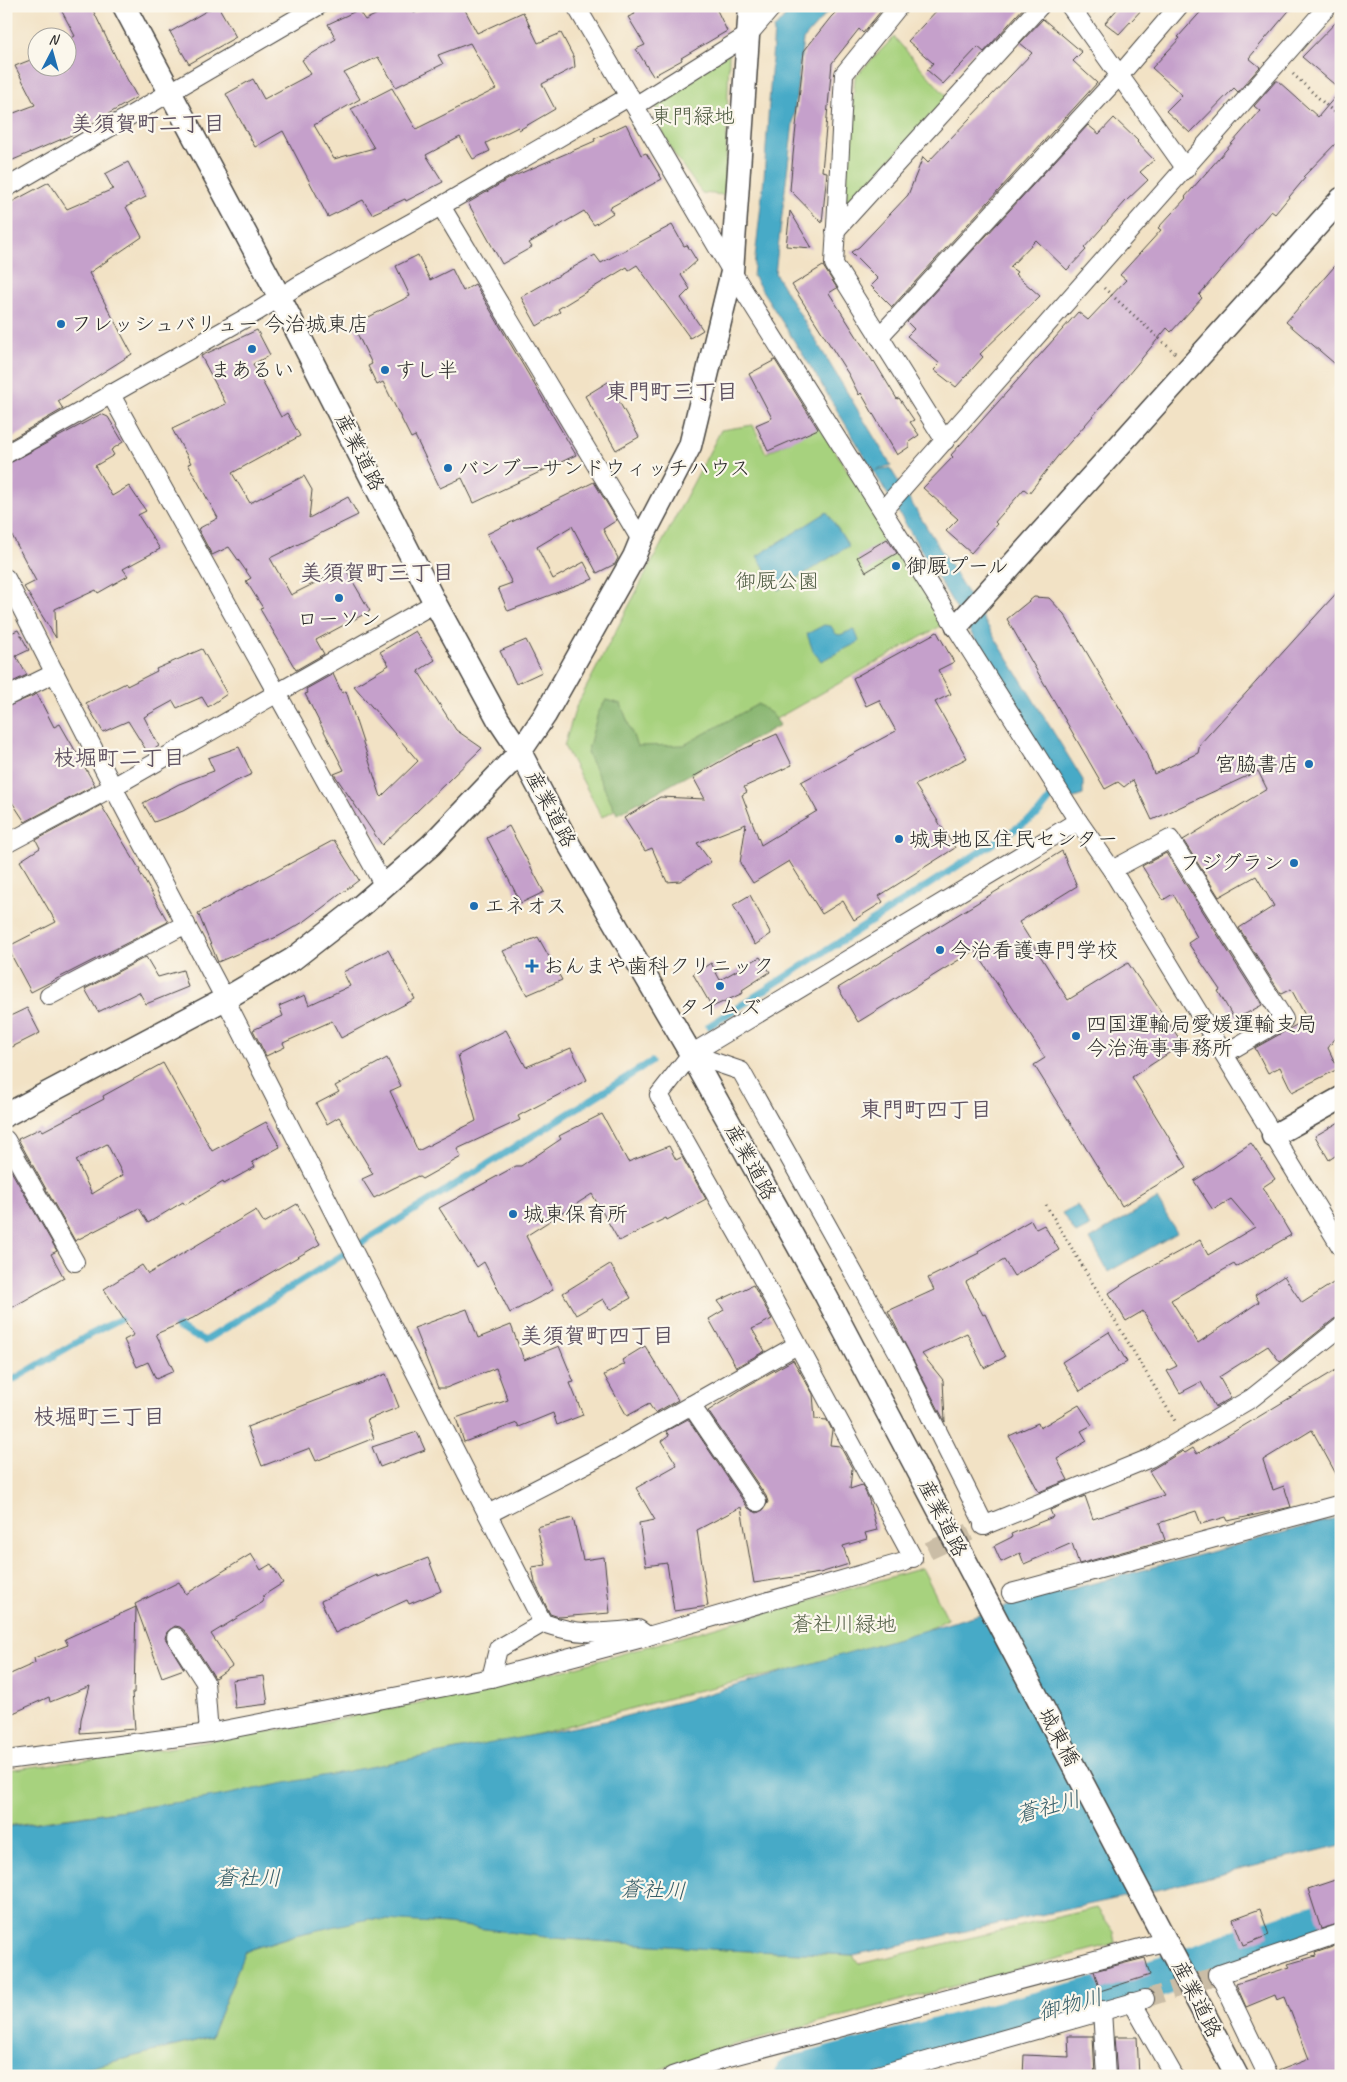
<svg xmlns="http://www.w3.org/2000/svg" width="1347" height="2082" viewBox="0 0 1347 2082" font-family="Caveat,'Klee One',sans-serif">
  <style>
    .green { fill: #a7d27e; stroke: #697e54 }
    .forest { fill: #85b46d; stroke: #58704c }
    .water { fill: #47aac7; stroke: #396a79 }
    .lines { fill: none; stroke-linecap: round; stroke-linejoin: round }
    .stream { stroke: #47aac7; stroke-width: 7 }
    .river { stroke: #47aac7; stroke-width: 40 }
    .building { fill: #c5a0cb; fill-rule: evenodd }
    .minor-tunnel { stroke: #cabda6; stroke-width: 18; stroke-dasharray: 18 9; stroke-linecap: butt }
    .minor-casing { stroke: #494642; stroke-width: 20 }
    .tertiary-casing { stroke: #494642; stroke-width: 25 }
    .path { stroke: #494642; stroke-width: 3; stroke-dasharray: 1 4; stroke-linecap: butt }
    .minor { stroke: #fff; stroke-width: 18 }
    .tertiary { stroke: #fff; stroke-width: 22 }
    .poi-dot { fill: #1f6fb2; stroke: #fbf7ec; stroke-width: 2 }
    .labels { text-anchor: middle; stroke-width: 4.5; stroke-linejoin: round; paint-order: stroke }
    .park-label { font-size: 21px; fill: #505d44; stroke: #fbf7ec }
    .poi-label { font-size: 21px; fill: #2b2b2b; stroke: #fbf7ec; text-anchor: start }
    .street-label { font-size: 21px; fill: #2b2b2b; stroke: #fbf7ec }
    .neighbourhood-label { font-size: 22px; font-weight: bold; fill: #615463; stroke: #fbf7ec }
    .water-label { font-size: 22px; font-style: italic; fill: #365e69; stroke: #fbf7ec }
  </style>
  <rect width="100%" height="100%" fill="#fbf7ec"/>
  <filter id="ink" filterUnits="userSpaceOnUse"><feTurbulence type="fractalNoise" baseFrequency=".02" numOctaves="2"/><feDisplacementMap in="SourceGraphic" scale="10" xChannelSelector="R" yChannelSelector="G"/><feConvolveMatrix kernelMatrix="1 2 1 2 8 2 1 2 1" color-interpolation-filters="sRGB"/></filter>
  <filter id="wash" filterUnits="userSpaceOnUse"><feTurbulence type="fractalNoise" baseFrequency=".0096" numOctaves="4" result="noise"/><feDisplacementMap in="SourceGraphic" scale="20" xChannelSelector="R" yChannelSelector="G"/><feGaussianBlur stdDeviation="1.12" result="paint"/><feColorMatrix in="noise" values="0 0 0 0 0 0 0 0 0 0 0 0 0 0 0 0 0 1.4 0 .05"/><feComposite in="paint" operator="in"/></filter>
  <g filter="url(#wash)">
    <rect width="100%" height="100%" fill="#f2e2c5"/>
    <g class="green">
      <path d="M894,37L947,97L844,210L855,77Z"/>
      <path d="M729,53L725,195L702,193L674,154L655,117L658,97Z"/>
      <path d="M753,425L766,453L819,426L946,623L602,817L564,746L576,707L721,430Z"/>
      <path d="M922,1568L948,1619L911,1638L856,1655L692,1692L486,1748L241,1794L6,1826V1770L133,1754L302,1726L414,1704L569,1669Z"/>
      <path d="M1097,1908L1114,1932L1116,1943L737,2044L640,2076H56L211,2037L245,1951L295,1935L369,1918L448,1924L553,1938L726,1950L853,1955L859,1964Z"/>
    </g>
    <path class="forest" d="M606,700L621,704L637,746L684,745L758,704L772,714L780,725L617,814L587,753L598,713Z"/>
    <g class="water">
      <path d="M794,6H833L803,40L775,273L891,465L876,470L890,468L1083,780V795L1071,799L817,377L753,276L764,178L774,29Z"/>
      <path d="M827,512L849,546L778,590L757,556Z"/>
      <path d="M824,625L831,626L836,634L840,635L852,630L855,631L859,640L857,643L821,661L813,651L807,634Z"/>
      <path d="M1157,1199L1177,1233L1108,1272L1090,1239Z"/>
      <path d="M1077,1205L1090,1227L1076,1234L1062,1213Z"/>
      <path d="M1341,1517V1845L1152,1891L853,1955L726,1950L553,1938L448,1924L369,1919L295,1935L245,1951L211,2037L56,2076H6V1827L214,1797L611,1720L701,1696L997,1609Z"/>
    </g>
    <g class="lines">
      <g class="stream">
        <path d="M709,1026L1037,815L1057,790"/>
        <path d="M172,1318L177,1327L205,1341L651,1062"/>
        <path d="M6,1384L89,1335L130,1314"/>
      </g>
      <path class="river" d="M794,2076L1128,1988L1341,1915"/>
    </g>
    <g id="blocks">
      <g class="building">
        <path d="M59,6H91L121,68L137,97L76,133L6,163V116L35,105L15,66L38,57V68H68V40L75,36Z"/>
        <path d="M215,6H218L236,37L189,64L170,32Z"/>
        <path d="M406,6H410L414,13L427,6H463L477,33L523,12L538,43L561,33L574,58L575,67L542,84L555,109L519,130L518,127L486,143L490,151L473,159L460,137L426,155L443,182L406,201L405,199L372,214L363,200L328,217L283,131L255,147L226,94L253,79L264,99L311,74L302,60L336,39L328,24L358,10L365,20L385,10L387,14ZM470,43L496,89L416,129L392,88L351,109L374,148L334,159L314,125L360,99L344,73L378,57L396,87L443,64L438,55Z"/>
        <path d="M631,6H715L727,31L681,58L682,60L653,76L636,49L645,45L628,17L635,14Z"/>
        <path d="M842,6H885L863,33L859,29L832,63L822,171L827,172L822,223L790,190L793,155L804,51L831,17Z"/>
        <path d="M941,6H1025L984,52L978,47L943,84L927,70L933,63L908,41Z"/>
        <path d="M1120,6H1145L1119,34L1105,23Z"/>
        <path d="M1206,6H1293L1249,58L1260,67L1238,92L1234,88L1190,133L1166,111L1182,95L1152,68L1180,38L1178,37Z"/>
        <path d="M1341,17V90L1302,57Z"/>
        <path d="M1043,19L1082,52L1073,61L1097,83L892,307L871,286L878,279L851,252L859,247L908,195L923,157L928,162L1032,53L1020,43Z"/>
        <path d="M1276,81H1278L1318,117L1341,90V138L1303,177L1305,178L1275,214L1271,211L1199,295L1202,298L1171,332L1167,328L1113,393L1057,457L1029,493L1024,489L995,522L997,524L971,553L946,531L958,519L923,488L953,457L951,455L1078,312L1088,320L1126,280L1120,275L1161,230L1158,228L1186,198L1185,197L1260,111L1254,106Z"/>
        <path d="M1114,118L1138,141L1137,142L1154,160L1140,172L1148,180L1125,202L1084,248L1086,250L1067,270L1036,240L1010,267L1017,272L1015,274L1040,296L980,354L983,357L956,387L934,370L940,364L907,336L914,329L907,322L1088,125L1099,134Z"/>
        <path d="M626,124L641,155L646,153L662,179L609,208L613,213L594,225L584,211L529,243L532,247L502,264L468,203L512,177L595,141L594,139Z"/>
        <path d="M128,162L146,197L126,207L142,237L89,273L132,354L58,401L63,409L6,442V205L49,182L67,209L113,189L105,174Z"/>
        <path d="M790,211L812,248L786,246Z"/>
        <path d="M672,225L684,246L687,245L697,261L681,275L690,289L681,298L703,330L690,338L637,265L629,270L627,267L558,309L560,312L537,326L521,297L595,255L601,263Z"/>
        <path d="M418,255L430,280L452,269L463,291L475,284L576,455L474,503L462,478L440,488L415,436L411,438L383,382L377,385L368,366L372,364L353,325L410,296L396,266Z"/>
        <path d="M1341,259V369L1286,322Z"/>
        <path d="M823,266L837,288L829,293L873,362L874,361L897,399L899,398L914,420L910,422L919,435L909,442V447L897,455L861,393L859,395L849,375L792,285Z"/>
        <path d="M257,330L270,355L253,364L281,417L287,413L300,436L232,473L250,503L304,476L312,490L309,518L348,497L358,515L270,558L291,595L345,568L370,611L316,640L324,654L296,670L260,609L263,608L246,581L251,578L229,547L212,555L198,529L218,518L188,464L191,463L172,429L226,404L201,356Z"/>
        <path d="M775,360L818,429L768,451L756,425L772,418L749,374Z"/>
        <path d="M608,382L639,437L616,450L585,396Z"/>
        <path d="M101,414L108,417L123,442L111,450L114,455L95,466L112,496L129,486L146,511L138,515L160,549L123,569L128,576L98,593L96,590L55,609L56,638L24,587L36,581L6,524V465Z"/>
        <path d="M594,482L617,520L603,529L618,558L615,564L597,573L572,526L537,547L553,579L584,562L593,579L508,611L498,588L512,583L487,534Z"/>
        <path d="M887,539L897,553L866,572L857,557Z"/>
        <path d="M1341,588V1031L1328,1048L1338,1069L1292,1092L1280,1067L1268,1073L1255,1048L1307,1019L1291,989L1281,994L1239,928L1274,906L1256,876L1219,897L1183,840L1267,789L1258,771L1152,820L1133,780L1124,787L1118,782L1105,789L1007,619L1034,597L1049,598L1064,614L1146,753L1154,774L1198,753L1200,744Z"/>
        <path d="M18,630L29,650L16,656L27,675L6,685V635Z"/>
        <path d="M415,631L435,660L418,671L456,730L482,748L382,845L334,774L344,770L305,694L308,693L306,689L333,674L342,693L346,691L381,797L418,761L354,686L389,665L380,652Z"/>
        <path d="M937,632L954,662L938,670L951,694L935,702L967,758L915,785L955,848L879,896L883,902L854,920L843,901L822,914L789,861L753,883L740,863L746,824L697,843L711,862L680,881L667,882L652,848L645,851L624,818L660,797L705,799L693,777L737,752L777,734L792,765L744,787L747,792L742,795L761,845L817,811L801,782L896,731L879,700L866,706L853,678Z"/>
        <path d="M526,640L542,672L516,684L500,651Z"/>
        <path d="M202,649L227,694L208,707L202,697L177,708L173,701L144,717L159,746L148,753L128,721L103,732L86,703L126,683L127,686L157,671L156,669Z"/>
        <path d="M37,694L54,727L60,724L95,785L25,822L6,793V707Z"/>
        <path d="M239,747L252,774L232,783L183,811L154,822L143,803L179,784L214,771L208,758Z"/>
        <path d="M101,805L140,870L139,871L168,922L31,992L7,947L56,922L20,861L40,848L36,840Z"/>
        <path d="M509,826L544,892L521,903L487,838Z"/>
        <path d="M334,840L359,880L305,921L279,936L218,962L198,913Z"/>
        <path d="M1062,851L1077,886L1019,922L1068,1000L1128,963L1183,1044L1132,1077L1187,1167L1122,1206L1034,1065L1045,1058L975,950L858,1022L838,988Z"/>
        <path d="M1166,853L1262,1005L1240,1017H1233L1218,991L1220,990L1188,943L1197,937L1173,894L1163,900L1142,866Z"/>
        <path d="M750,895L771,934L755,945L733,905Z"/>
        <path d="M538,937L562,980L527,995L503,951Z"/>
        <path d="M388,950L415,999L341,1038L332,1021L283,1043L285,1047L266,1056L253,1030L283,1016L279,1006L305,995L309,1005L350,986L343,972Z"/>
        <path d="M146,957L158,977L183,970L188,987L146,1004L139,992L98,1012L85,989Z"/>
        <path d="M760,957L770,972L742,990L743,993L712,1007L693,974L711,963L720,980Z"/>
        <path d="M27,1008L40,1033L6,1050V1018Z"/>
        <path d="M506,1030L526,1067L571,1048L587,1080L518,1116L520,1120L457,1149L461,1157L422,1179L418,1176L374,1198L362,1179L373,1174L339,1117L327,1124L316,1104L339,1092L335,1086L387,1058L401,1086L390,1091L418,1151L476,1121L458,1055Z"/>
        <path d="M163,1063L212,1151L266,1122L280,1147L252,1162L255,1167L224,1184L223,1182L185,1205L183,1202L148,1223L139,1208L75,1241L18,1139L41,1128L43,1131L104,1099L103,1096ZM107,1144L123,1175L92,1194L76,1160Z"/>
        <path d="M602,1114L628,1162L669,1146L676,1160L682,1157L706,1199L667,1220L666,1218L619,1241L592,1194L526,1236L553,1290L510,1313L484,1262L477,1267L439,1208L516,1166H521L561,1139L559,1136Z"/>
        <path d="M1341,1121V1152L1329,1160L1315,1136Z"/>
        <path d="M1251,1143L1275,1179L1263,1187L1291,1235L1236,1267L1234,1264L1171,1300L1198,1343L1259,1302L1255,1295L1284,1276L1302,1303L1341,1278V1317L1334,1319L1280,1362L1268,1346L1219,1377L1231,1398L1215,1407L1201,1382L1180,1393L1167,1371L1177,1366L1143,1311L1126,1321L1109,1293L1133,1277L1200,1240L1208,1255L1255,1227L1231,1199L1213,1210L1194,1181Z"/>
        <path d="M6,1162L57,1251L51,1254L64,1278L6,1311Z"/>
        <path d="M297,1204L320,1244L193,1318L156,1334L174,1371L156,1379L148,1362L137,1367L124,1340L134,1335L104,1289L142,1265L148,1274L256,1210L264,1223Z"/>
        <path d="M1031,1220L1036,1229L1044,1225L1059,1250L1014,1276L1004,1260L966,1282L983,1315L985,1314L1005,1357L984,1368L967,1333L922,1354L943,1380L945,1422L888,1311L934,1290L928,1278L979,1253L978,1251Z"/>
        <path d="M610,1264L631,1298L610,1310L603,1299L576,1315L563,1293Z"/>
        <path d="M753,1285L772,1319L752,1329L765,1351L736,1367L709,1319L724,1310L718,1301Z"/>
        <path d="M467,1309L478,1338L511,1325L524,1360L559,1346L574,1382L570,1383L583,1415L557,1425L553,1413L519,1427L517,1423L464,1442L456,1418L508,1400L496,1368L446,1388H438L414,1328Z"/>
        <path d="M1109,1332L1127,1362L1080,1391L1062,1362Z"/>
        <path d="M645,1346L678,1400L655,1413L649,1404L627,1416L604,1375L625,1364L622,1360Z"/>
        <path d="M793,1360L813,1394L815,1419L827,1420L832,1430L830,1445L840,1446L852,1468L850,1489L862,1485L868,1497L877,1530L865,1533L867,1539L843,1546L849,1564L820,1573L754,1583L741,1507L697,1530L708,1606L674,1611L667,1563L646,1566L639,1523L655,1520L636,1488L677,1465L662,1441L669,1436L666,1431L688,1419L748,1508L757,1513L763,1510L768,1502L766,1496L708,1411L745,1387Z"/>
        <path d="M1341,1367V1483L1312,1430L1263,1460L1273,1490L1284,1486L1291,1507L1228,1521L1226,1517L1201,1524L1196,1511L1159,1523L1165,1540L1079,1564L1072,1543L1024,1564L1020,1553L1001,1562L994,1546L1012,1537L1011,1534L1053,1517L1050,1510L1085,1496L1093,1519L1164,1495L1149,1471L1183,1451L1185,1453L1193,1448L1197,1454Z"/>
        <path d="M386,1374L399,1407L367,1420L374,1438L316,1461L310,1448L262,1466L247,1427Z"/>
        <path d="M1079,1405L1092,1425L1081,1431L1087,1441L1057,1459L1068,1480L1039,1492L1009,1436L1038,1423L1040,1428Z"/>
        <path d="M417,1432L425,1450L380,1467L372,1447Z"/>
        <path d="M573,1518L583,1560L604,1557L610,1613L559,1617L550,1614L535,1583L532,1567L546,1565L537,1527Z"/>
        <path d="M251,1554L261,1570L271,1564L283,1583L264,1595L263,1602L211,1634L232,1666L215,1678L185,1631L180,1627L175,1626L167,1632L165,1638L184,1669L162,1677L135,1604L179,1582L186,1594Z"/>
        <path d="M428,1558L441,1591L409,1604L407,1600L335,1633L321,1601L377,1575L378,1577Z"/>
        <path d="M136,1607L134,1693H132L135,1729L80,1733L81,1719L90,1686L50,1702L49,1697L11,1714L6,1704V1676L35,1663L34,1658L68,1645L65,1639Z"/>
        <path d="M264,1676L268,1704L235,1708L232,1680Z"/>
        <path d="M1341,1878V1923L1321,1929L1308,1889Z"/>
        <path d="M1260,1909L1269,1935L1243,1945L1233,1919Z"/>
        <path d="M1341,1944V2076H1278V2071L1309,2059L1285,1997L1277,2000L1275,1995L1246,2007L1236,1984L1290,1967L1288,1964L1316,1956L1315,1953Z"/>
        <path d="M1145,1958L1150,1975L1100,1991L1094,1971Z"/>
        <path d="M1068,2036H1093L1095,2076H1023L1024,2055L1069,2057Z"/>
        <path d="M1114,2037H1137L1139,2076H1117Z"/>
      </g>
    </g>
  </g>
  <g filter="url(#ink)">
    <use href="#blocks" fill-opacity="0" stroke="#494642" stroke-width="1"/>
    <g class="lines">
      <g class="minor-tunnel">
        <path d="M904,1562L983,1526"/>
        <path d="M1145,1999L1217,1975"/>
      </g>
      <defs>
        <g id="minor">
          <path d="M576,6L732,272L1078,821L1112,870L1341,1247"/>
          <path d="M899,6L844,74L834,264L945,441"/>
          <path d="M1070,6L1186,169"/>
          <path d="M635,106L748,35L773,6"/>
          <path d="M6,188L318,6"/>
          <path d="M441,206L641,540"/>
          <path d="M835,231L1040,6"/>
          <path d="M879,337L1119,76L1179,6"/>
          <path d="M110,393L384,886"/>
          <path d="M6,454L258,311L299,285L441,206L630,96"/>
          <path d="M883,510L1328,6"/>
          <path d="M6,578L113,787L225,999L543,1623C580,1636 600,1633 638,1629L648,1636L904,1562"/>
          <path d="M6,697L55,673"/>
          <path d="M6,844L113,787L435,603"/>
          <path d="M1112,870L1170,839L1284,1019L1224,1054"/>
          <path d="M49,996L186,924"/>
          <path d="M691,1054L741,1071L900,1356L985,1526"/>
          <path d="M6,1140L75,1262"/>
          <path d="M691,1405L757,1502"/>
          <path d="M488,1514L605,1454L797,1345"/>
          <path d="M983,1526L1150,1458L1252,1398L1341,1327"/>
          <path d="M913,1558L744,1245L659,1095L691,1054L1078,821"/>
          <path d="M1011,1593L1341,1504"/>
          <path d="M176,1637L205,1682L209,1733"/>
          <path d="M491,1678L498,1649L543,1623"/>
          <path d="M6,1760L209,1733L491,1678L646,1637"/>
          <path d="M1219,1974L1268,2076"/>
          <path d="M1217,1975L1341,1933"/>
          <path d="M1132,2002L1174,2076"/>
          <path d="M1102,2010L1106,2076"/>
          <path d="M672,2076L725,2058L1167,1941"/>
          <path d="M874,2076L1145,1999"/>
        </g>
        <g id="tertiary">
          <path d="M124,6L280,298L435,603L498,719L520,752L568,843L691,1054L826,1296L1237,2076"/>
          <path d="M957,626L1341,199"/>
          <path d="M6,1115L225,999L293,959L361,906L431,845L520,752L545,715L634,557L641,540L690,446L732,272L750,6"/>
          <path d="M1273,1136L1341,1098"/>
        </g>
      </defs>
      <use href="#minor" class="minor-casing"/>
      <use href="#tertiary" class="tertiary-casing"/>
      <g class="path">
        <path d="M1293,74L1341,119"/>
        <path d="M1104,288L1175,353"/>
        <path d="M1046,1205L1175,1421"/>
      </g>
      <use href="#minor" class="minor"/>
      <use href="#tertiary" class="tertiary"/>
    </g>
  </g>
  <g class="poi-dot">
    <circle cx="61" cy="324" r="5"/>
    <circle cx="252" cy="349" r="5"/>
    <circle cx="385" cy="370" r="5"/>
    <circle cx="448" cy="468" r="5"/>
    <circle cx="896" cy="566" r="5"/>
    <circle cx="339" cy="598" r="5"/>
    <circle cx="1309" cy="764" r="5"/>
    <circle cx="899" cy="839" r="5"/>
    <circle cx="1294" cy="863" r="5"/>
    <circle cx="474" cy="906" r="5"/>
    <circle cx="940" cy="950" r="5"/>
    <path d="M529.5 958.5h5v5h5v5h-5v5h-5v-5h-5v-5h5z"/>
    <circle cx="720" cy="986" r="5"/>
    <circle cx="1076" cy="1036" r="5"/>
    <circle cx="513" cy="1214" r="5"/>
  </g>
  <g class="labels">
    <g class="park-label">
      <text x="693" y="123">東門緑地</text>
      <text x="777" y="588">御厩公園</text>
      <text x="844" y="1631">蒼社川緑地</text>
    </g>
    <g class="poi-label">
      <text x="71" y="331">フレッシュバリュー 今治城東店</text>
      <text x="252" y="377" text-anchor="middle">まあるい</text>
      <text x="395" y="377">すし半</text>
      <text x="458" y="475">バンブーサンドウィッチハウス</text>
      <text x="906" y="573">御厩プール</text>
      <text x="339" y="626" text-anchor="middle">ローソン</text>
      <text x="1299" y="771" text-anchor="end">宮脇書店</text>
      <text x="909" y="846">城東地区住民センター</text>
      <text x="1284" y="870" text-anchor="end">フジグラン</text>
      <text x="484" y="913">エネオス</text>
      <text x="950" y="957">今治看護専門学校</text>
      <text x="543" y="973">おんまや歯科クリニック</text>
      <text x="720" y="1014" text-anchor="middle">タイムズ</text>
      <text x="1086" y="1031">四国運輸局愛媛運輸支局<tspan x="1086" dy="24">今治海事事務所</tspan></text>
      <text x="523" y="1221">城東保育所</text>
    </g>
    <g class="street-label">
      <text transform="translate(360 452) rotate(63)" y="7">産業道路</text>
      <text transform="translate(551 809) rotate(62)" y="7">産業道路</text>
      <text transform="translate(751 1162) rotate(61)" y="7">産業道路</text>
      <text transform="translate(943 1518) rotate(63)" y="7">産業道路</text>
      <text transform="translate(1059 1737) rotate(62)" y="7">城東橋</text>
      <text transform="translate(1197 1999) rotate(63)" y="7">産業道路</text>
    </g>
    <g class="neighbourhood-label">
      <text x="148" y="131">美須賀町二丁目</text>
      <text x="672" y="399">東門町三丁目</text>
      <text x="377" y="580">美須賀町三丁目</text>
      <text x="119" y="765">枝堀町二丁目</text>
      <text x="926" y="1117">東門町四丁目</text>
      <text x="597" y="1343">美須賀町四丁目</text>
      <text x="99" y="1424">枝堀町三丁目</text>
    </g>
    <g class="water-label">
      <text transform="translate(1048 1806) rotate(-15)" y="8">蒼社川</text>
      <text x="248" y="1885">蒼社川</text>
      <text transform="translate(653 1889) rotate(2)" y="8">蒼社川</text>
      <text transform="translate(1070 2004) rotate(-15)" y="8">御物川</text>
    </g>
  </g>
  <rect width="1347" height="2082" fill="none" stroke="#fbf7ec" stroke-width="25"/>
  <g transform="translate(52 52) rotate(6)"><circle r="24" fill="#fbf7ec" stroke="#a8a59f"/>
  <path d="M0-4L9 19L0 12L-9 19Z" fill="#1f6fb2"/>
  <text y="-8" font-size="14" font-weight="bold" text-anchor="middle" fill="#2b2b2b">N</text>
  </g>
</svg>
